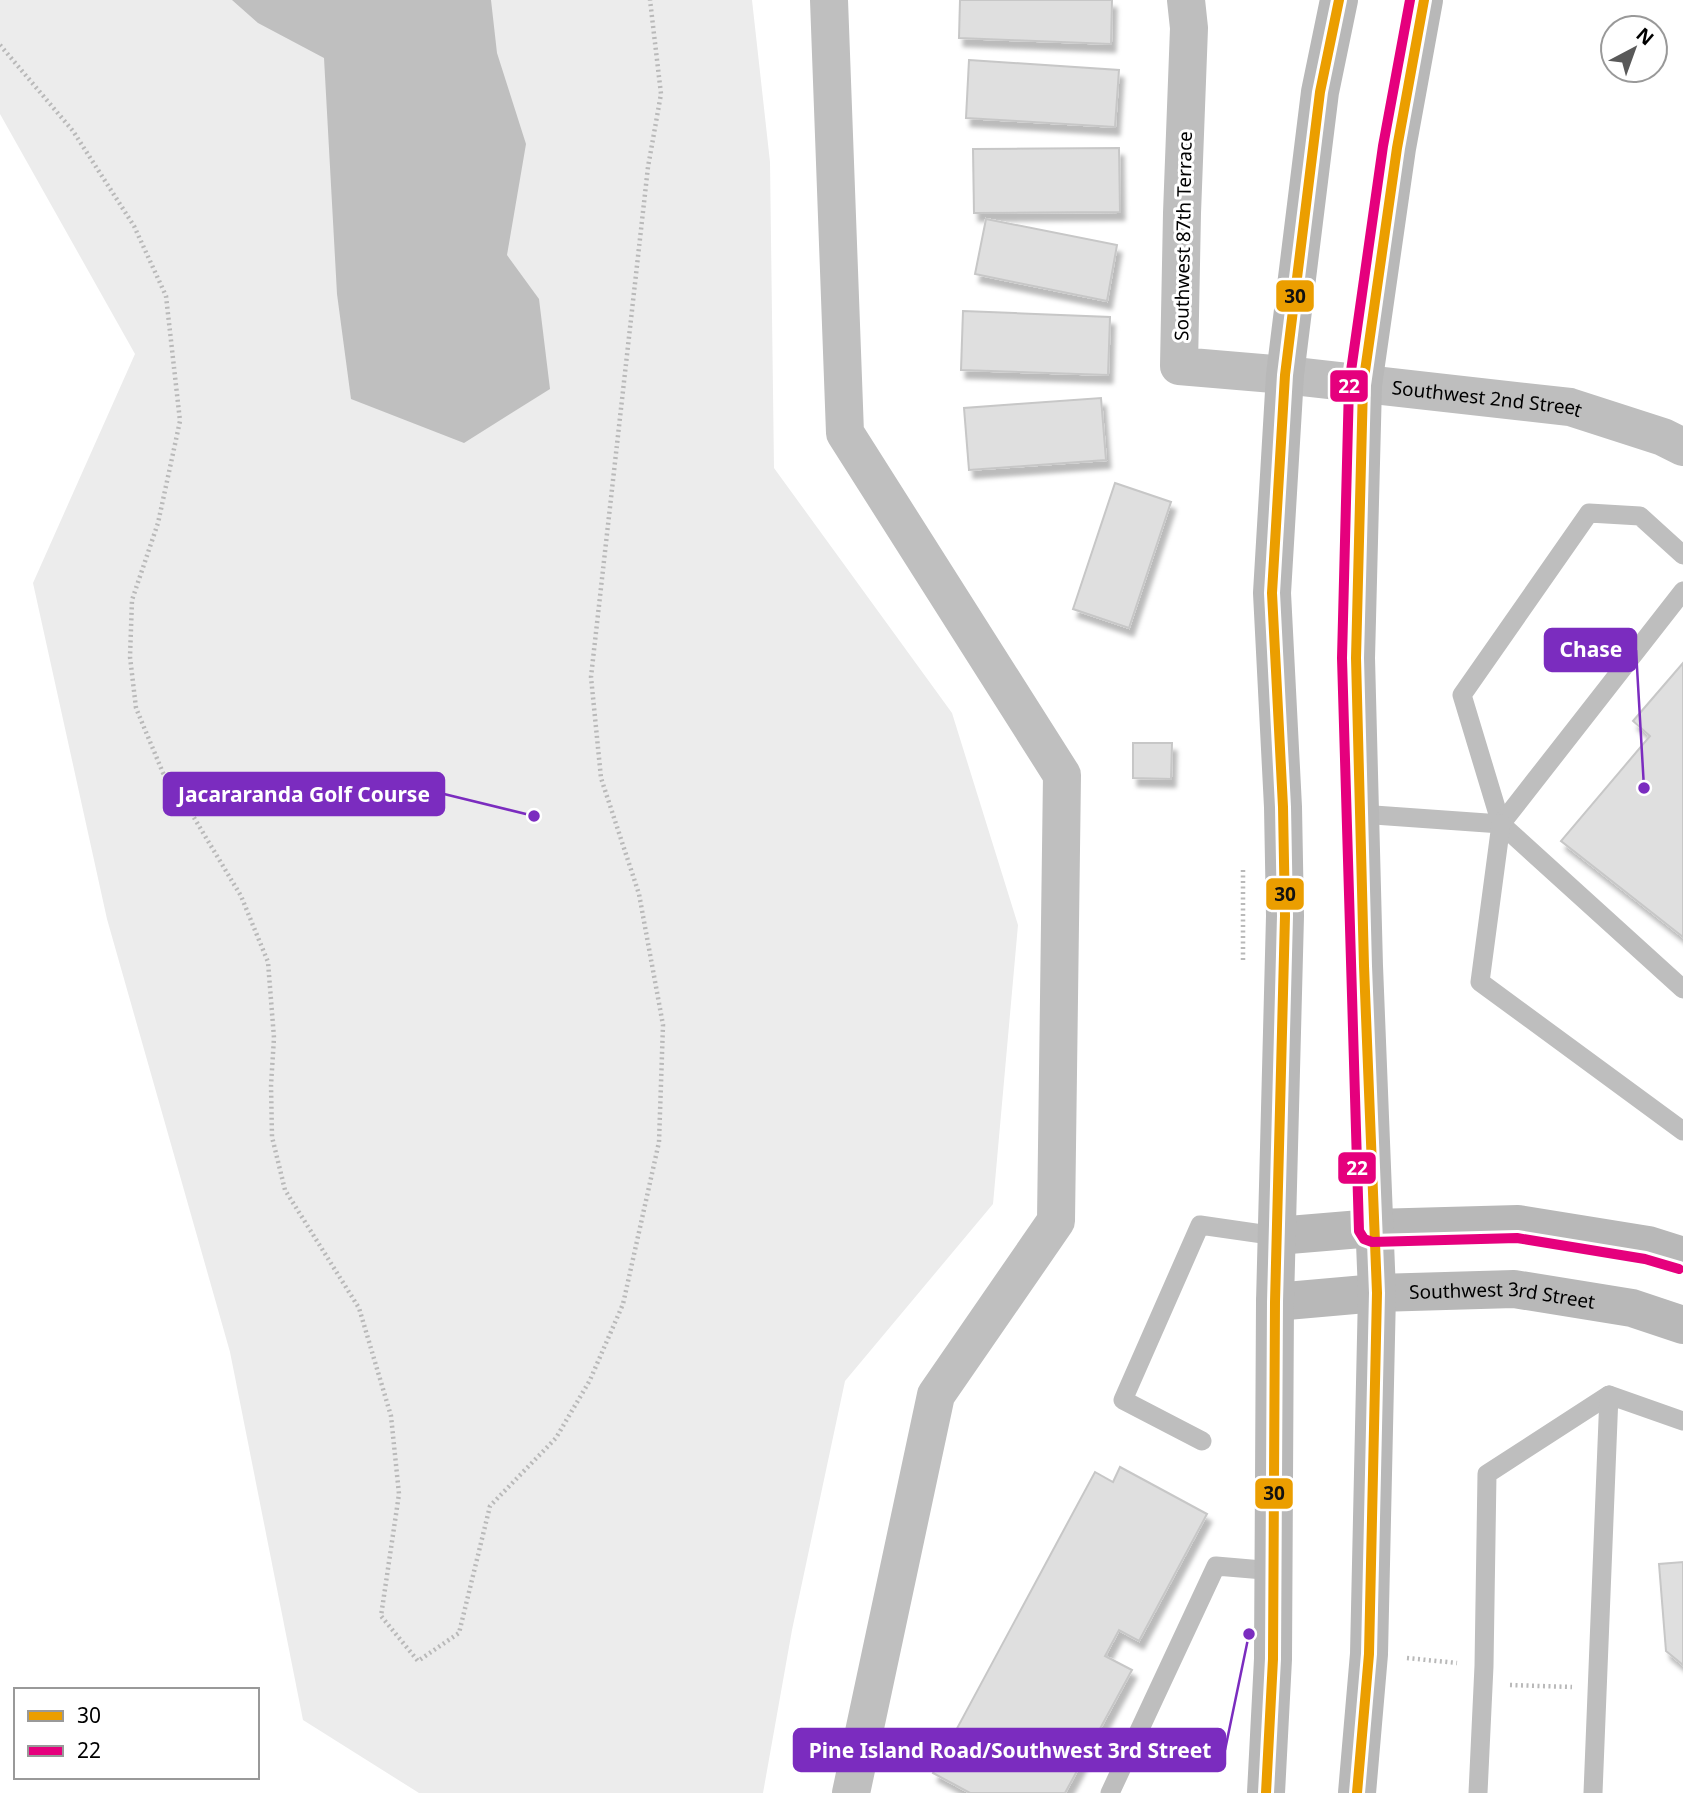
<svg xmlns="http://www.w3.org/2000/svg" width="1683" height="1793" viewBox="0 0 1683 1793" font-family="'Noto Sans',sans-serif">
  <style>
    .green { fill: #ececec }
    .water { fill: #bfbfbf }
    .lines { fill: none; stroke-linecap: round; stroke-linejoin: round }
    .canal { stroke: #bfbfbf; stroke-width: 38 }
    .building { fill: #dfdfdf; stroke: #c7c7c7; stroke-width: 2; filter: url(#shadow) }
    .path { stroke: #b9b9b9; stroke-width: 4.5; stroke-dasharray: 2 3.5; stroke-linecap: butt }
    .lane { stroke: #bebebe; stroke-width: 19 }
    .street { stroke: #bebebe; stroke-width: 38 }
    .secondary { stroke: #b8b8b8; stroke-width: 38 }
    .bus-1-casing { stroke: #fff; stroke-width: 16 }
    .bus-2-casing { stroke: #fff; stroke-width: 16 }
    .bus-1 { stroke: #eb9e00; stroke-width: 10 }
    .bus-2 { stroke: #e5007d; stroke-width: 10 }
    .labels { text-anchor: middle; stroke-width: 6; stroke-linejoin: round; paint-order: stroke }
    .street-label { font-size: 19px; fill: #000; stroke: #fff }
    .leader { fill: none; stroke: #7b2cbf; stroke-width: 2.5 }
    .callout-dot { fill: #7b2cbf; stroke: #fff; stroke-width: 2.5 }
    .callout { fill: #7b2cbf; stroke: #7b2cbf; stroke-width: 2.5 }
    .callout-label { font-size: 21px; text-anchor: middle; font-weight: bold; fill: #fff }
    .line-badge { stroke: #fff; stroke-width: 2.5 }
    .badge-label { font-size: 19px; text-anchor: middle; font-weight: bold; fill: #fff }
    .pale-badge-label { font-size: 19px; text-anchor: middle; font-weight: bold; fill: #111 }
  </style>
  <defs>
    <filter id="shadow"><feDropShadow dx="4.5" dy="8" stdDeviation="2" flood-color="#0004"/></filter>
  </defs>
  <rect width="100%" height="100%" fill="#fff"/>
  <path class="green" d="M0,0H752L770,162L774,468L952,713L1018,925L993,1204L845,1381L792,1630L763,1793H419L303,1720L230,1352L107,919L33,583L135,354L0,114Z"/>
  <path class="water" d="M232,0H491L497,53L526,144L507,255L539,299L550,389L464,443L351,399L337,294L324,58L258,23Z"/>
  <g class="lines">
    <path class="canal" d="M829,0L845,433L1062,775L1056,1221L936,1395L851,1793"/>
  </g>
  <g class="building">
    <path d="M960,0H1112L1111,44L959,38Z"/>
    <path d="M969,60L1119,70L1115,127L966,118Z"/>
    <path d="M1119,148L1120,212L974,213L973,149Z"/>
    <path d="M986,219L1117,245L1107,301L975,274Z"/>
    <path d="M963,311L1110,317L1108,375L961,370Z"/>
    <path d="M1101,398L1106,460L969,470L964,408Z"/>
    <path d="M1115,483L1171,502L1129,628L1073,609Z"/>
    <path d="M1683,663V937L1561,841L1650,736L1633,721Z"/>
    <path d="M1133,743H1172L1171,779L1133,778Z"/>
    <path d="M1120,1467L1207,1514L1139,1641L1119,1630L1105,1656L1132,1670L1065,1793H970L933,1773L1095,1472L1113,1482Z"/>
    <path d="M1683,1562V1665L1666,1651L1659,1564Z"/>
  </g>
  <g class="lines">
    <g class="path">
      <path d="M0,45L73,131L134,226L166,296L180,421L158,523L132,600L130,657L136,708L163,773L193,816L241,896L268,962L274,1038L271,1085L272,1137L285,1190L359,1308L391,1416L399,1494L381,1616L418,1661L459,1633L490,1506L556,1438L590,1380L623,1304L659,1142L663,1025L639,894L601,778L591,677L648,167L661,94L650,0"/>
      <path d="M1243,960V867"/>
      <path d="M1407,1658L1457,1663"/>
      <path d="M1510,1685L1572,1687"/>
    </g>
    <g class="lane">
      <path d="M1683,555L1640,516L1589,513L1462,695L1501,824L1683,989"/>
      <path d="M1360,814L1501,824L1683,591"/>
      <path d="M1501,824L1480,982L1683,1131"/>
      <path d="M1202,1441L1123,1400L1200,1225L1277,1236"/>
      <path d="M1110,1793L1216,1566L1274,1571"/>
      <path d="M1478,1793L1484,1666L1487,1474L1609,1395"/>
      <path d="M1593,1793L1609,1395L1683,1421"/>
    </g>
    <path class="street" id="s1" d="M1186,0L1189,28L1182,213L1179,366L1285,375L1570,407L1663,437L1683,447"/>
    <g class="secondary">
      <path d="M1277,1236L1373,1228L1518,1224L1648,1245L1683,1256"/>
      <path id="s2" d="M1275,1302L1377,1293L1514,1289L1632,1308L1683,1325"/>
      <path d="M1266,1793L1273,1659L1275,1302L1285,916L1283,807L1272,593L1285,375L1320,92L1339,0"/>
      <path d="M1357,1793L1369,1654L1377,1293L1364,966L1356,658L1363,385L1397,148L1424,0"/>
    </g>
    <defs>
      <g id="bus-1">
        <path d="M1266,1793L1273,1659L1275,1302L1285,916L1283,807L1272,593L1285,375L1320,92L1339,0"/>
        <path d="M1357,1793L1369,1654L1377,1293L1364,966L1356,658L1363,385L1397,148L1424,0"/>
      </g>
      <path id="bus-2" d="M1410,0L1383,146L1349,385L1342,658L1359,1231L1364,1239L1372,1242L1517,1238L1645,1259L1679,1269"/>
    </defs>
    <use href="#bus-1" class="bus-1-casing"/>
    <use href="#bus-2" class="bus-2-casing"/>
    <use href="#bus-1" class="bus-1"/>
    <use href="#bus-2" class="bus-2"/>
  </g>
  <g class="labels">
    <g class="street-label">
      <text transform="translate(1183 236) rotate(-89)" y="7">Southwest 87th Terrace</text>
      <text dy="7" stroke="none"><textPath href="#s1" startOffset="676">Southwest 2nd Street</textPath></text>
      <text dy="7" stroke="none"><textPath href="#s2" startOffset="228">Southwest 3rd Street</textPath></text>
    </g>
  </g>
  <path class="leader" d="M1644 788L1636 650M534 816L444 794M1249 1634L1225 1750"/>
  <g class="callout-dot">
    <circle cx="1644" cy="788" r="7"/>
    <circle cx="534" cy="816" r="7"/>
    <circle cx="1249" cy="1634" r="7"/>
  </g>
  <g class="callout">
    <rect x="1545" y="629" width="91" height="42" rx="7"/>
    <rect x="164" y="773" width="280" height="42" rx="7"/>
    <rect x="794" y="1729" width="431" height="42" rx="7"/>
  </g>
  <g class="callout-label">
    <text x="1591" y="657">Chase</text>
    <text x="304" y="802">Jacararanda Golf Course</text>
    <text x="1010" y="1758">Pine Island Road/Southwest 3rd Street</text>
  </g>
  <g class="line-badge">
    <rect x="1275" y="279" width="40" height="34" rx="7" fill="#eb9e00"/>
    <rect x="1329" y="369" width="40" height="34" rx="7" fill="#e5007d"/>
    <rect x="1265" y="877" width="40" height="34" rx="7" fill="#eb9e00"/>
    <rect x="1337" y="1151" width="40" height="34" rx="7" fill="#e5007d"/>
    <rect x="1254" y="1477" width="40" height="33" rx="7" fill="#eb9e00"/>
  </g>
  <g class="badge-label">
    <text x="1349" y="393">22</text>
    <text x="1357" y="1175">22</text>
  </g>
  <g class="pale-badge-label">
    <text x="1295" y="303">30</text>
    <text x="1285" y="901">30</text>
    <text x="1274" y="1500">30</text>
  </g>
  <rect x="14" y="1688" width="245" height="91" fill="#ffffff" stroke="#999999" stroke-width="2"/>
  <rect x="28" y="1711" width="35" height="10" fill="#eb9e00" stroke="#999999" stroke-width="2"/>
  <text x="77" y="1723" font-size="21" fill="#000000">30</text>
  <rect x="28" y="1746" width="35" height="10" fill="#e5007d" stroke="#999999" stroke-width="2"/>
  <text x="77" y="1758" font-size="21" fill="#000000">22</text>
  <g transform="translate(1634 49) rotate(41)"><circle r="33" fill="#ffffff" stroke="#999999" stroke-width="2"/>
  <path d="M0-5L12 26L0 18L-12 26Z" fill="#595959"/>
  <text y="-10" font-size="19" font-weight="bold" text-anchor="middle" fill="#000000">N</text>
  </g>
</svg>
